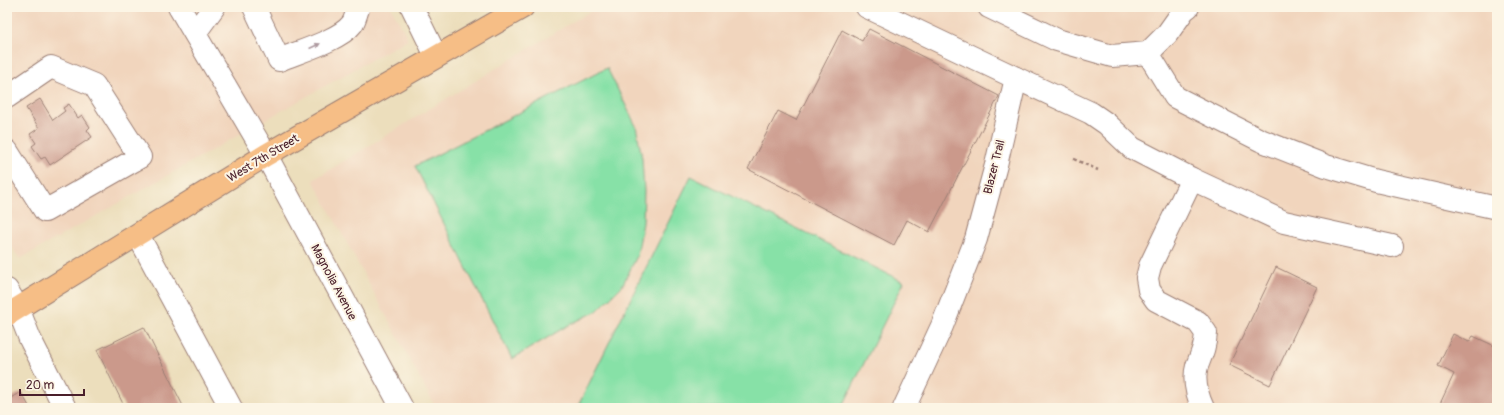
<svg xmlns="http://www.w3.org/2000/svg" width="1504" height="415" viewBox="0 0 1504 415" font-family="Pangolin,sans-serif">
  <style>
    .built { fill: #f1d5bd }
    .green { fill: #87e1a7; stroke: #688069 }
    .building { fill: #cb998b }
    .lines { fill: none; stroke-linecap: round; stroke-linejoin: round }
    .minor-casing { stroke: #9b7e74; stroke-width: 24 }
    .major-casing { stroke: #9b7e74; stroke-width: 24 }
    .path { stroke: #9b7e74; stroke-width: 2.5; stroke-dasharray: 3 3; stroke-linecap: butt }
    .minor { stroke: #fff; stroke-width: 22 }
    .major { stroke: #f6be86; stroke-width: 22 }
    .oneway { fill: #ae9aa0 }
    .labels { text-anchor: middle; stroke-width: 4; stroke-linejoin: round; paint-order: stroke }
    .street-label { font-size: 12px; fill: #4a1f2b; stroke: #fcf5e5 }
  </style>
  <rect width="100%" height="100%" fill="#fcf5e5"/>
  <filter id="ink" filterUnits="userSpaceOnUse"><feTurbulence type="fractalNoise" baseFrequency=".025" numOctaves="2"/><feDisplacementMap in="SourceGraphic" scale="8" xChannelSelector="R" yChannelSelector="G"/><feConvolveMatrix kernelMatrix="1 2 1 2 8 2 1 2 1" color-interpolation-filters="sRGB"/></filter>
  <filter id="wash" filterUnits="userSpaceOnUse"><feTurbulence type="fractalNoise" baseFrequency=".012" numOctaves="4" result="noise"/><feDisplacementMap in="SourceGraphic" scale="16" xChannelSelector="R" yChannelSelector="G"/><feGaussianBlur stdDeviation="0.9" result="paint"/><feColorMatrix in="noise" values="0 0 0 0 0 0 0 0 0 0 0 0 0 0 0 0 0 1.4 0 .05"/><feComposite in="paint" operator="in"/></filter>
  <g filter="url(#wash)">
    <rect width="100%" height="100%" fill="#ecdebc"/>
    <g class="built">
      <path d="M7,7H391L408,39L20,259L7,240Z"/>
      <path d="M597,7H1497V408H436L313,180Z"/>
    </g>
    <g class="green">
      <path d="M607,68L636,126L642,158L644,191L643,223L637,256L622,286L597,311L567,326L512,359L415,166Z"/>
      <path d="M691,176L904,282L842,408H577Z"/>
    </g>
    <g id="blocks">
      <g class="building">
        <path d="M869,29L999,96L929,232L907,220L894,245L748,169L778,111L796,120L842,30L862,41Z"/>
        <path d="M40,99L53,120L65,111L63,108L69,104L78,118L82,115L90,127L87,130L92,137L50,165L45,157L41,159L32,146L36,143L30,134L39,128L26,108Z"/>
        <path d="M1276,267L1317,287L1270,385L1229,365Z"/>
        <path d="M144,327L184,408H125L97,350Z"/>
        <path d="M1453,334L1469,342L1473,336L1497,347V408H1438L1454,374L1438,366Z"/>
        <path d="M21,392L30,408H7V400Z"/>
      </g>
    </g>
  </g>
  <g filter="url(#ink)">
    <use href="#blocks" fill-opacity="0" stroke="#9b7e74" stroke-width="1"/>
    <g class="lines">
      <defs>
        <g id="minor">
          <path d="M179,7L266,155L402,408"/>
          <path d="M254,7L279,60C298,52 340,40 352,24C355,20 356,14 358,9L357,7"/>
          <path d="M412,7L436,56"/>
          <path d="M867,7L1016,78L996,165L976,239L942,326L904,408"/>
          <path d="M989,7L1057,40L1112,56L1148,53"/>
          <path d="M195,33L214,7"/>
          <path d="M1148,53L1175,97L1260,140L1326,166L1376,181L1497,208"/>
          <path d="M1148,53L1167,34L1184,10L1188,7"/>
          <path d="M1016,78L1091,113L1107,124L1132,148L1192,179L1284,222L1392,246"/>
          <path d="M7,97L51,67L94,85L140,157L45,211L7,151"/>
          <path d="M1192,179L1150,266L1147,278L1149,290L1156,300L1198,322L1206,333C1205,347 1202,353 1197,366C1193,380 1197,395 1203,408"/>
          <path d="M138,235L231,408"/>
          <path d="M7,290L18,308L30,339L65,408"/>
        </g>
        <path id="major" d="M7,315L266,155L523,7"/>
      </defs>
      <use href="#minor" class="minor-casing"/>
      <use href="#major" class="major-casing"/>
      <path class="path" d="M1074,159L1098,170"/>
      <use href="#minor" class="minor"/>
      <use href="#major" class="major"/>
    </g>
    <defs><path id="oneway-solid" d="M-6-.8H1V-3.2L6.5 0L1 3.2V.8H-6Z"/></defs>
    <use class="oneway" href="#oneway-solid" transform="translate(315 46) rotate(-24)"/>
  </g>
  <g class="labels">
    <g class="street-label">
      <text transform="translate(263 158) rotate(-31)" y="4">West 7th Street</text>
      <text transform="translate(994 167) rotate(-76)" y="4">Blazer Trail</text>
      <text transform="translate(334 282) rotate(62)" y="4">Magnolia Avenue</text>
    </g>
  </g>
  <rect width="1504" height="415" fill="none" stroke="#fcf5e5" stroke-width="24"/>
  <path d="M20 389v6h64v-6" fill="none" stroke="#4a1f2b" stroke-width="2"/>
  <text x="26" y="389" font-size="12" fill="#4a1f2b" stroke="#fcf5e5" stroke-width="3" paint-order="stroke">20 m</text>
</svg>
